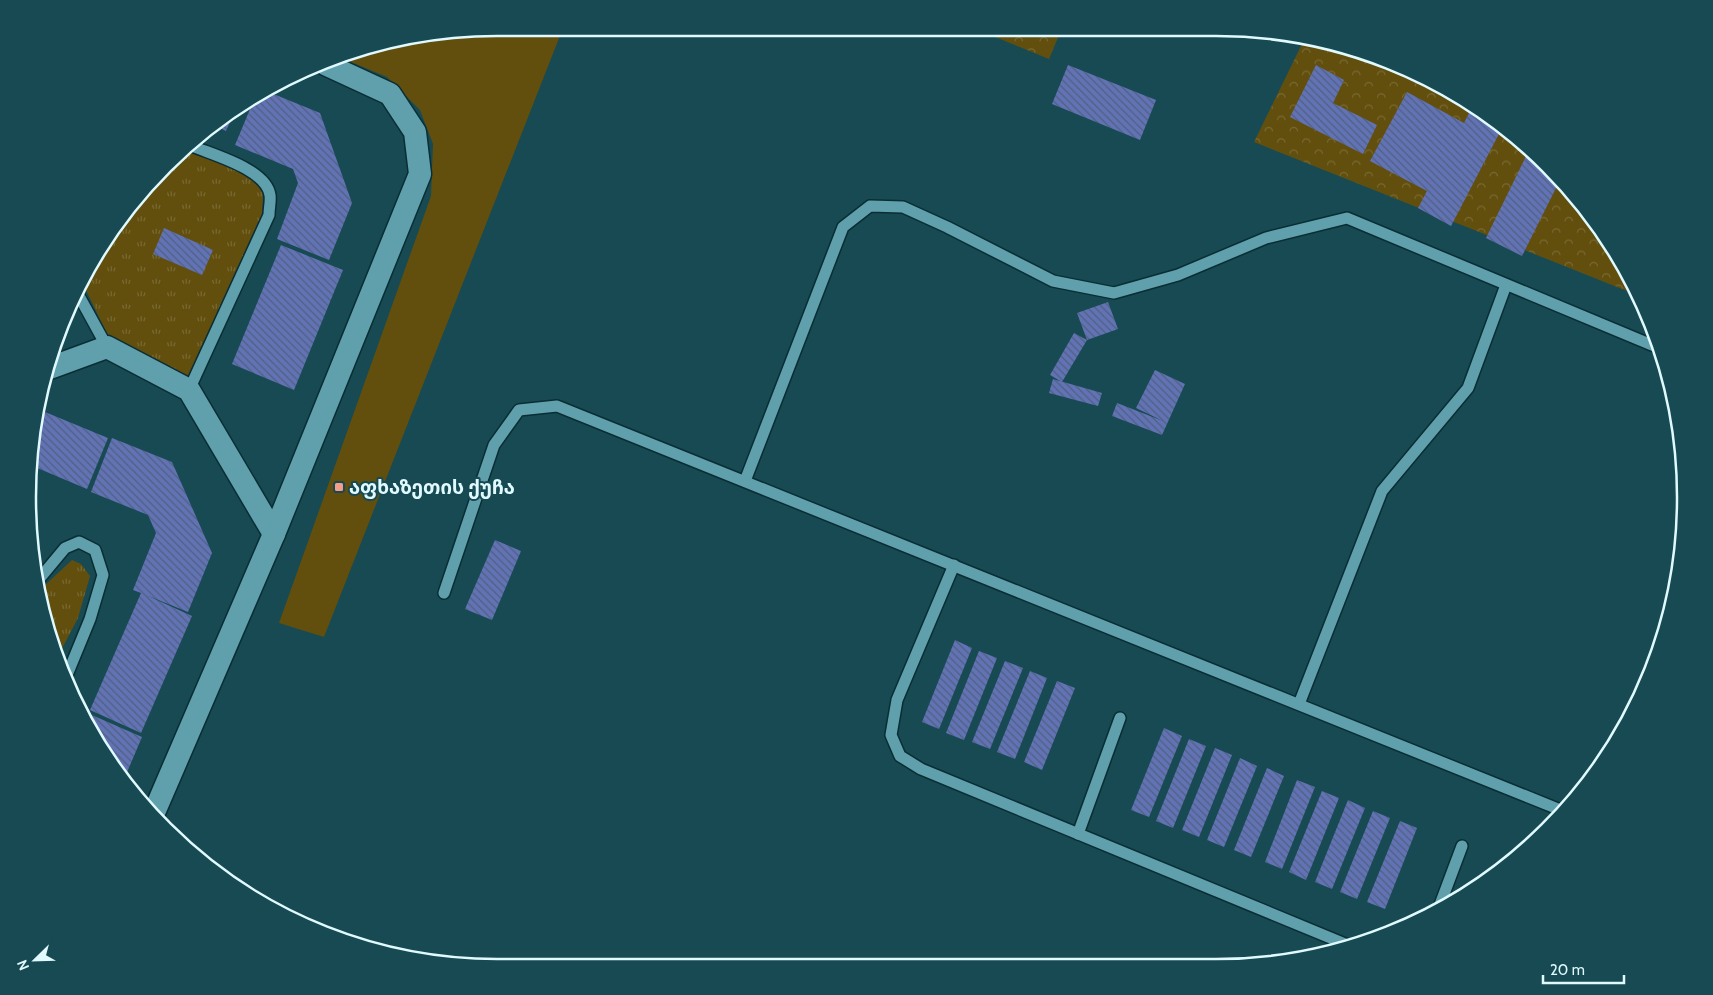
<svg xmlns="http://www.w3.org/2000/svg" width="1713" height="995" viewBox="0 0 1713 995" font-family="Cabin,'Noto Sans Georgian',sans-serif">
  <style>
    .grass { fill: url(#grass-tufts) }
    .forest { fill: url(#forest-crowns) }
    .green { fill: #624f0e }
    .building { fill: url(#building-back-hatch) }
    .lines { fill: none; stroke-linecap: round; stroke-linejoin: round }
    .service-casing { stroke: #0a2e34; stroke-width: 14 }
    .minor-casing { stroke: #0a2e34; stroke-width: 25 }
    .service { stroke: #60a0ac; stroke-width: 11 }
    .minor { stroke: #60a0ac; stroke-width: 22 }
    .poi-dot { fill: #f49d8c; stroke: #174a53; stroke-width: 2 }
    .labels { text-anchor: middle; stroke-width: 4; stroke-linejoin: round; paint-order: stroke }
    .poi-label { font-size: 19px; font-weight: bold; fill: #e0faff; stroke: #174a53; text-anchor: start }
    .rim { fill: none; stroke: #e0faff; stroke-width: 2.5 }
  </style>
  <defs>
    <pattern id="grass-tufts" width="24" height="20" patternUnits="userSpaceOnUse" patternTransform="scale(1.25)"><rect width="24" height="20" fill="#624f0e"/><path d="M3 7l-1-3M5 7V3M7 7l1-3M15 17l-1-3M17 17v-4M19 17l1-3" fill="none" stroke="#786932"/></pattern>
    <pattern id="forest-crowns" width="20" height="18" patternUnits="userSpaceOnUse" patternTransform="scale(1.25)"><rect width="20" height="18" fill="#624f0e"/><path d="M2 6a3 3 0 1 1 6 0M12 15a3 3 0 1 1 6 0" fill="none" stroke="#786932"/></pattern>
    <pattern id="building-back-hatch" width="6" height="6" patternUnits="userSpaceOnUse" patternTransform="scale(1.25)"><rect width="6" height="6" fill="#6173b5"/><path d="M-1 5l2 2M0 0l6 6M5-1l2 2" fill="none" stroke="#525f80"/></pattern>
  </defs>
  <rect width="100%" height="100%" fill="#174a53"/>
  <g class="grass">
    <path d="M189,149L240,171L256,181L263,194L262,214L187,379L110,340L84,286L107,236Z"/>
    <path d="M72,560L81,564L90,576L78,618L58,656L42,588Z"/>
  </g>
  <g class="forest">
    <path d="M973,28H1062L1049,59Z"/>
    <path d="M1304,40L1366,52L1476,107L1548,165L1606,236L1637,295L1254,142Z"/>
  </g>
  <path class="green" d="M497,28H563L324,637L279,623L431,196L433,144L420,110L387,77L339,57L347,52Z"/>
  <g class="building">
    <path d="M1068,65L1156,100L1140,140L1052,104Z"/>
    <path d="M1316,65L1344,80L1333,103L1377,125L1363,154L1290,117Z"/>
    <path d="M1407,92L1464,123L1469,113L1501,130L1451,226L1418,208L1427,191L1370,161Z"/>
    <path d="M271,93L320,113L352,203L329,260L277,239L298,183L293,169L235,145L253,102Z"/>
    <path d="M234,113L226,131L212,124Z"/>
    <path d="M1529,150L1548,165L1560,180L1522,256L1486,238Z"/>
    <path d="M164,228L213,250L202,275L153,254Z"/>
    <path d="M281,245L343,270L294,390L232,364Z"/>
    <path d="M1108,302L1118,329L1087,340L1077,313Z"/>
    <path d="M1074,333L1087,340L1062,382L1050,375Z"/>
    <path d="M1155,370L1185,384L1162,435L1112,416L1117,403L1163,421L1136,408Z"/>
    <path d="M1053,379L1102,393L1098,406L1049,393Z"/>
    <path d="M45,412L108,438L87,489L35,467L40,414Z"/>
    <path d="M112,438L172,462L212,553L188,612L146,595L192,616L141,733L90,710L141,593L133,590L156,533L148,515L91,492Z"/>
    <path d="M495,540L521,551L492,620L465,609Z"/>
    <path d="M955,640L972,648L939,729L922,722Z"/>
    <path d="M979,651L997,658L964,740L946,733Z"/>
    <path d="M1005,661L1023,668L990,749L972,742Z"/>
    <path d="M1030,671L1047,678L1015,759L997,752Z"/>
    <path d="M1057,681L1075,688L1042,770L1024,762Z"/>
    <path d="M85,712L142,737L125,777L105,744Z"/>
    <path d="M1164,728L1182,736L1149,817L1131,810Z"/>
    <path d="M1189,739L1206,746L1173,828L1156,821Z"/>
    <path d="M1215,748L1232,755L1199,837L1182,830Z"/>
    <path d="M1240,758L1257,766L1224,847L1207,840Z"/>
    <path d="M1267,768L1284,776L1251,857L1234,850Z"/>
    <path d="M1297,780L1315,787L1282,869L1265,862Z"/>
    <path d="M1322,791L1339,798L1306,880L1289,872Z"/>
    <path d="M1348,800L1365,808L1332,889L1315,882Z"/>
    <path d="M1373,811L1390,818L1357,899L1340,892Z"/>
    <path d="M1400,821L1417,828L1385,909L1367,902Z"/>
  </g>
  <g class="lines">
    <defs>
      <g id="service">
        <path d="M79,296L107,347"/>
        <path d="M189,390L269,215C269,208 271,201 270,195C266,169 213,155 192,146"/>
        <path d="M745,481L843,227L870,206L903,207L947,227L1053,281L1114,293L1178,275L1266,238L1347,218L1659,348"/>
        <path d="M954,565L897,700L891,735L900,756L921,769L1350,946"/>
        <path d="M40,578L65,548L79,542L95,550L103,575L90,619L65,680"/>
        <path d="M444,593L494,445L519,410L557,406L1563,811"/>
        <path d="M1299,704L1382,491L1468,388L1506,285"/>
        <path d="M1078,834L1120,718"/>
        <path d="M1438,910L1462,846"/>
      </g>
      <g id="minor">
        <path d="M47,369L107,347L189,390L274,534"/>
        <path d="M153,815L274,534L420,174L415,132L390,94L325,64"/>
      </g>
    </defs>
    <use href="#service" class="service-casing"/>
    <use href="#minor" class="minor-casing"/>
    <use href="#service" class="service"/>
    <use href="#minor" class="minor"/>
  </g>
  <rect class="poi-dot" x="334" y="482" width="10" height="10" rx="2.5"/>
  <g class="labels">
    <g class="poi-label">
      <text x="349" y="494">აფხაზეთის ქუჩა</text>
    </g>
  </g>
  <path d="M0 0H1713V995H0ZM497 36H1216A461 461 0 0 1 1677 497V498A461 461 0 0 1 1216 959H497A461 461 0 0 1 36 498V497A461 461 0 0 1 497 36Z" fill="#174a53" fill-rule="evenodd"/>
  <path class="rim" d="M497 36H1216A461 461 0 0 1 1677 497V498A461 461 0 0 1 1216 959H497A461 461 0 0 1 36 498V497A461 461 0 0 1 497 36Z"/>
  <g transform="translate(35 960) rotate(247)" stroke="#174a53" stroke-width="4" paint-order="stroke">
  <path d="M0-4L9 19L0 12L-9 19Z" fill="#e0faff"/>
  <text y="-8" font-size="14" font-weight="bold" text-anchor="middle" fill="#e0faff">N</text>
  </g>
  <path d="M1543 975v8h81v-8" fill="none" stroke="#e0faff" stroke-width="2.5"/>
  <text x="1550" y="975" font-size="15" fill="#e0faff" stroke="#174a53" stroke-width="4" paint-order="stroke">20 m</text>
</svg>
